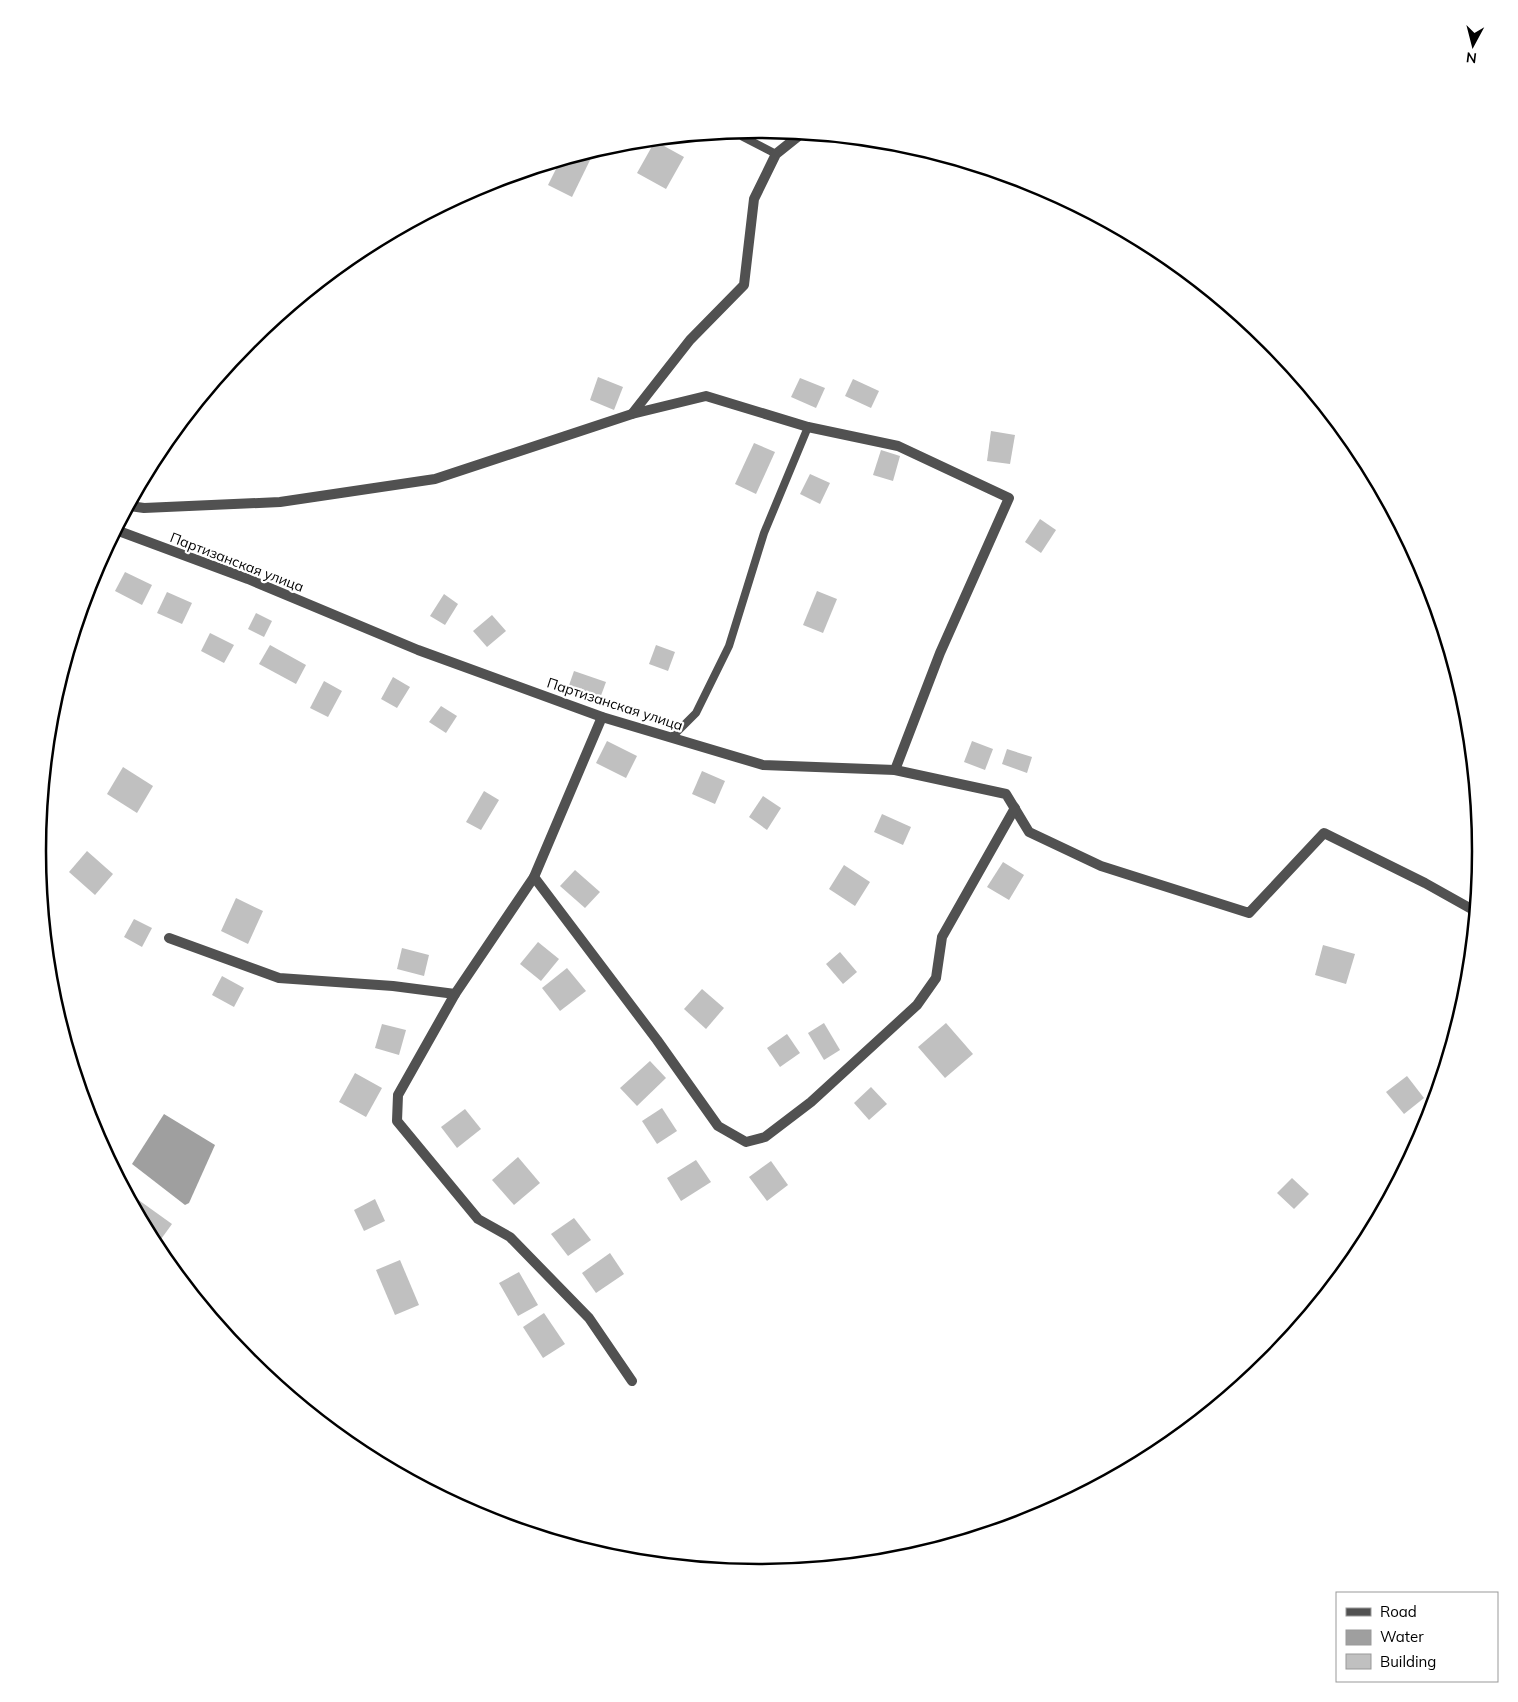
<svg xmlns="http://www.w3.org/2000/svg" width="1518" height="1702" viewBox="0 0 1518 1702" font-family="Mulish,sans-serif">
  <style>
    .water { fill: #9f9f9f }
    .building { fill: #c0c0c0 }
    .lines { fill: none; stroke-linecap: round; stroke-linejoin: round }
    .service { stroke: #515151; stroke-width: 8 }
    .minor { stroke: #515151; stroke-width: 10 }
    .labels { text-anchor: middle; stroke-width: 4.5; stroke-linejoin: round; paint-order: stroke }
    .street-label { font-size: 14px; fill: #000; stroke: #fff }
    .rim { fill: none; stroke: #000; stroke-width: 2.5 }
  </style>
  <rect width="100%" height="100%" fill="#fff"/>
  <path class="water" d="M164,1114L215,1145L189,1203L185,1205L132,1164Z"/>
  <g class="building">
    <path d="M655,141L684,157L666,189L637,173Z"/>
    <path d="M586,153L592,156L572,197L548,185L560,161Z"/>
    <path d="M598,377L623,387L614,410L590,400Z"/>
    <path d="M800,378L825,388L816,408L791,397Z"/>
    <path d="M853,379L879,391L871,408L845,396Z"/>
    <path d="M991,431L1015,435L1010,464L987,461Z"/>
    <path d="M754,443L775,452L756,494L735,484Z"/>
    <path d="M881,450L900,456L893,481L873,475Z"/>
    <path d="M810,474L830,483L820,504L800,494Z"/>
    <path d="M1040,519L1056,530L1041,553L1025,542Z"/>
    <path d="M125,572L152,585L142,605L115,591Z"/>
    <path d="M817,591L837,599L823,633L803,625Z"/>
    <path d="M167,592L192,603L182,624L157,613Z"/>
    <path d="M444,594L458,604L445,625L430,616Z"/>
    <path d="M256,613L272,621L264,637L248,629Z"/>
    <path d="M492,615L506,631L487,647L473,631Z"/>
    <path d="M210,633L234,645L224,663L201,651Z"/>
    <path d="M270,645L306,665L296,684L259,664Z"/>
    <path d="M656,645L675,652L668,671L649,664Z"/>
    <path d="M574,671L606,682L599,701L567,691Z"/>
    <path d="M393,677L410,687L397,708L381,699Z"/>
    <path d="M324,681L342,691L328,717L310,708Z"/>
    <path d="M441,706L457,716L446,733L429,722Z"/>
    <path d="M607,741L637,756L626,778L596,763Z"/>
    <path d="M972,741L993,749L985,770L964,762Z"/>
    <path d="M1007,749L1032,757L1027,773L1002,764Z"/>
    <path d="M123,767L153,786L137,813L107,794Z"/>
    <path d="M702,771L725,781L715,804L692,794Z"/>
    <path d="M484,791L499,800L481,830L466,822Z"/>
    <path d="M763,796L781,808L767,830L749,817Z"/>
    <path d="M882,814L911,827L903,845L874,832Z"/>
    <path d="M87,851L113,874L95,895L69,872Z"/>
    <path d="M1003,862L1024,875L1009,900L987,887Z"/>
    <path d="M844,865L870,882L855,906L829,889Z"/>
    <path d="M575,870L600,892L585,908L560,886Z"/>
    <path d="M236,898L263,911L248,944L221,931Z"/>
    <path d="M134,919L152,928L142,947L124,937Z"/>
    <path d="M538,942L559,959L541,981L520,964Z"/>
    <path d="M1323,945L1355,954L1346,984L1315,975Z"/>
    <path d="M402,948L429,955L424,976L397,969Z"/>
    <path d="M840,952L857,972L843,984L826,964Z"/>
    <path d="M567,968L586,991L560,1011L542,988Z"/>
    <path d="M222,976L244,988L234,1007L212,995Z"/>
    <path d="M702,989L724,1008L706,1029L684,1009Z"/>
    <path d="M824,1023L840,1050L824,1060L808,1033Z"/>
    <path d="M946,1023L973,1054L945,1078L918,1047Z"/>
    <path d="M382,1024L406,1030L399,1055L375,1048Z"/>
    <path d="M787,1034L800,1053L780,1067L767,1048Z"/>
    <path d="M650,1061L666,1078L637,1106L620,1088Z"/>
    <path d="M355,1073L382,1088L366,1117L339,1102Z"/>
    <path d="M1407,1076L1424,1098L1404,1114L1386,1092Z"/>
    <path d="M871,1087L887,1104L869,1120L854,1103Z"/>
    <path d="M662,1108L677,1131L657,1144L642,1121Z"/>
    <path d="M465,1109L481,1129L457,1148L441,1127Z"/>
    <path d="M518,1157L540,1183L514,1205L492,1180Z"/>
    <path d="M696,1160L711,1182L681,1201L667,1178Z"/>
    <path d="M771,1161L788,1185L767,1201L749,1177Z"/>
    <path d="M1292,1178L1309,1194L1294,1209L1277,1193Z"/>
    <path d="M126,1191L172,1224L156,1246Z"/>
    <path d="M375,1199L385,1221L364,1231L354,1210Z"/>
    <path d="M574,1218L591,1240L568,1256L551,1234Z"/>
    <path d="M610,1253L624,1274L596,1293L582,1273Z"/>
    <path d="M400,1260L419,1305L395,1315L376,1270Z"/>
    <path d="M519,1272L538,1305L518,1316L499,1283Z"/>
    <path d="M544,1313L565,1344L543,1358L523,1327Z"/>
  </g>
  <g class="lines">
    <g class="service">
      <path d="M738,132L743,137L776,154"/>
      <path d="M672,737L696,713L729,646L764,533L808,427"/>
    </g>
    <g class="minor">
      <path d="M632,414L690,340L744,285L754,199L776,154L801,134"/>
      <path d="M130,506L144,508L280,502L435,479L632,414L706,396L808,427L898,446L1009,498L940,653L895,770"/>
      <path d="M116,530L248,579L418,650L602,717L763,765L895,770L1006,794L1029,832L1101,866L1249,913L1324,833L1425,883L1475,911"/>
      <path d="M602,717L534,877L455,994L398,1095L397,1121L478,1219L510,1237L589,1318L632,1381"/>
      <path d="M534,877L657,1040L718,1126L746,1142L765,1137L811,1102L917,1005L936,978L942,937L1015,808"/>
      <path d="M169,938L279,978L393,986L455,994"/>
    </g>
  </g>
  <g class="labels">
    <g class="street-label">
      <text transform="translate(237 562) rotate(21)" y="5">Партизанская улица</text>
      <text transform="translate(615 704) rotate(18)" y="5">Партизанская улица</text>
    </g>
  </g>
  <path d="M0 0H1518V1702H0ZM46 851a713 713 0 1 1 1426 0a713 713 0 1 1-1426 0Z" fill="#fff" fill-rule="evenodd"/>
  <path class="rim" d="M46 851a713 713 0 1 1 1426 0a713 713 0 1 1-1426 0Z"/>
  <rect x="1336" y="1592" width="162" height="90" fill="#ffffff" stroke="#999999"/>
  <rect x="1346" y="1608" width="25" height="8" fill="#515151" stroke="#999999"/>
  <text x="1380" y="1617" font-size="15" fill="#000000">Road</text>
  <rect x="1346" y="1630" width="25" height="15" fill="#9f9f9f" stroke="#999999"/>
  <text x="1380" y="1642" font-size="15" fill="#000000">Water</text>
  <rect x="1346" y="1654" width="25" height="15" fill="#c0c0c0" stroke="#999999"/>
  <text x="1380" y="1667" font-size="15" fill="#000000">Building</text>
  <g transform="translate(1473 45) rotate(187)" stroke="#ffffff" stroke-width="4" paint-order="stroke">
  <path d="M0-4L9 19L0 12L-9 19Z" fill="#000000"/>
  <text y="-8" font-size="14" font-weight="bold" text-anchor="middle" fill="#000000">N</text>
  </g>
</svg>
